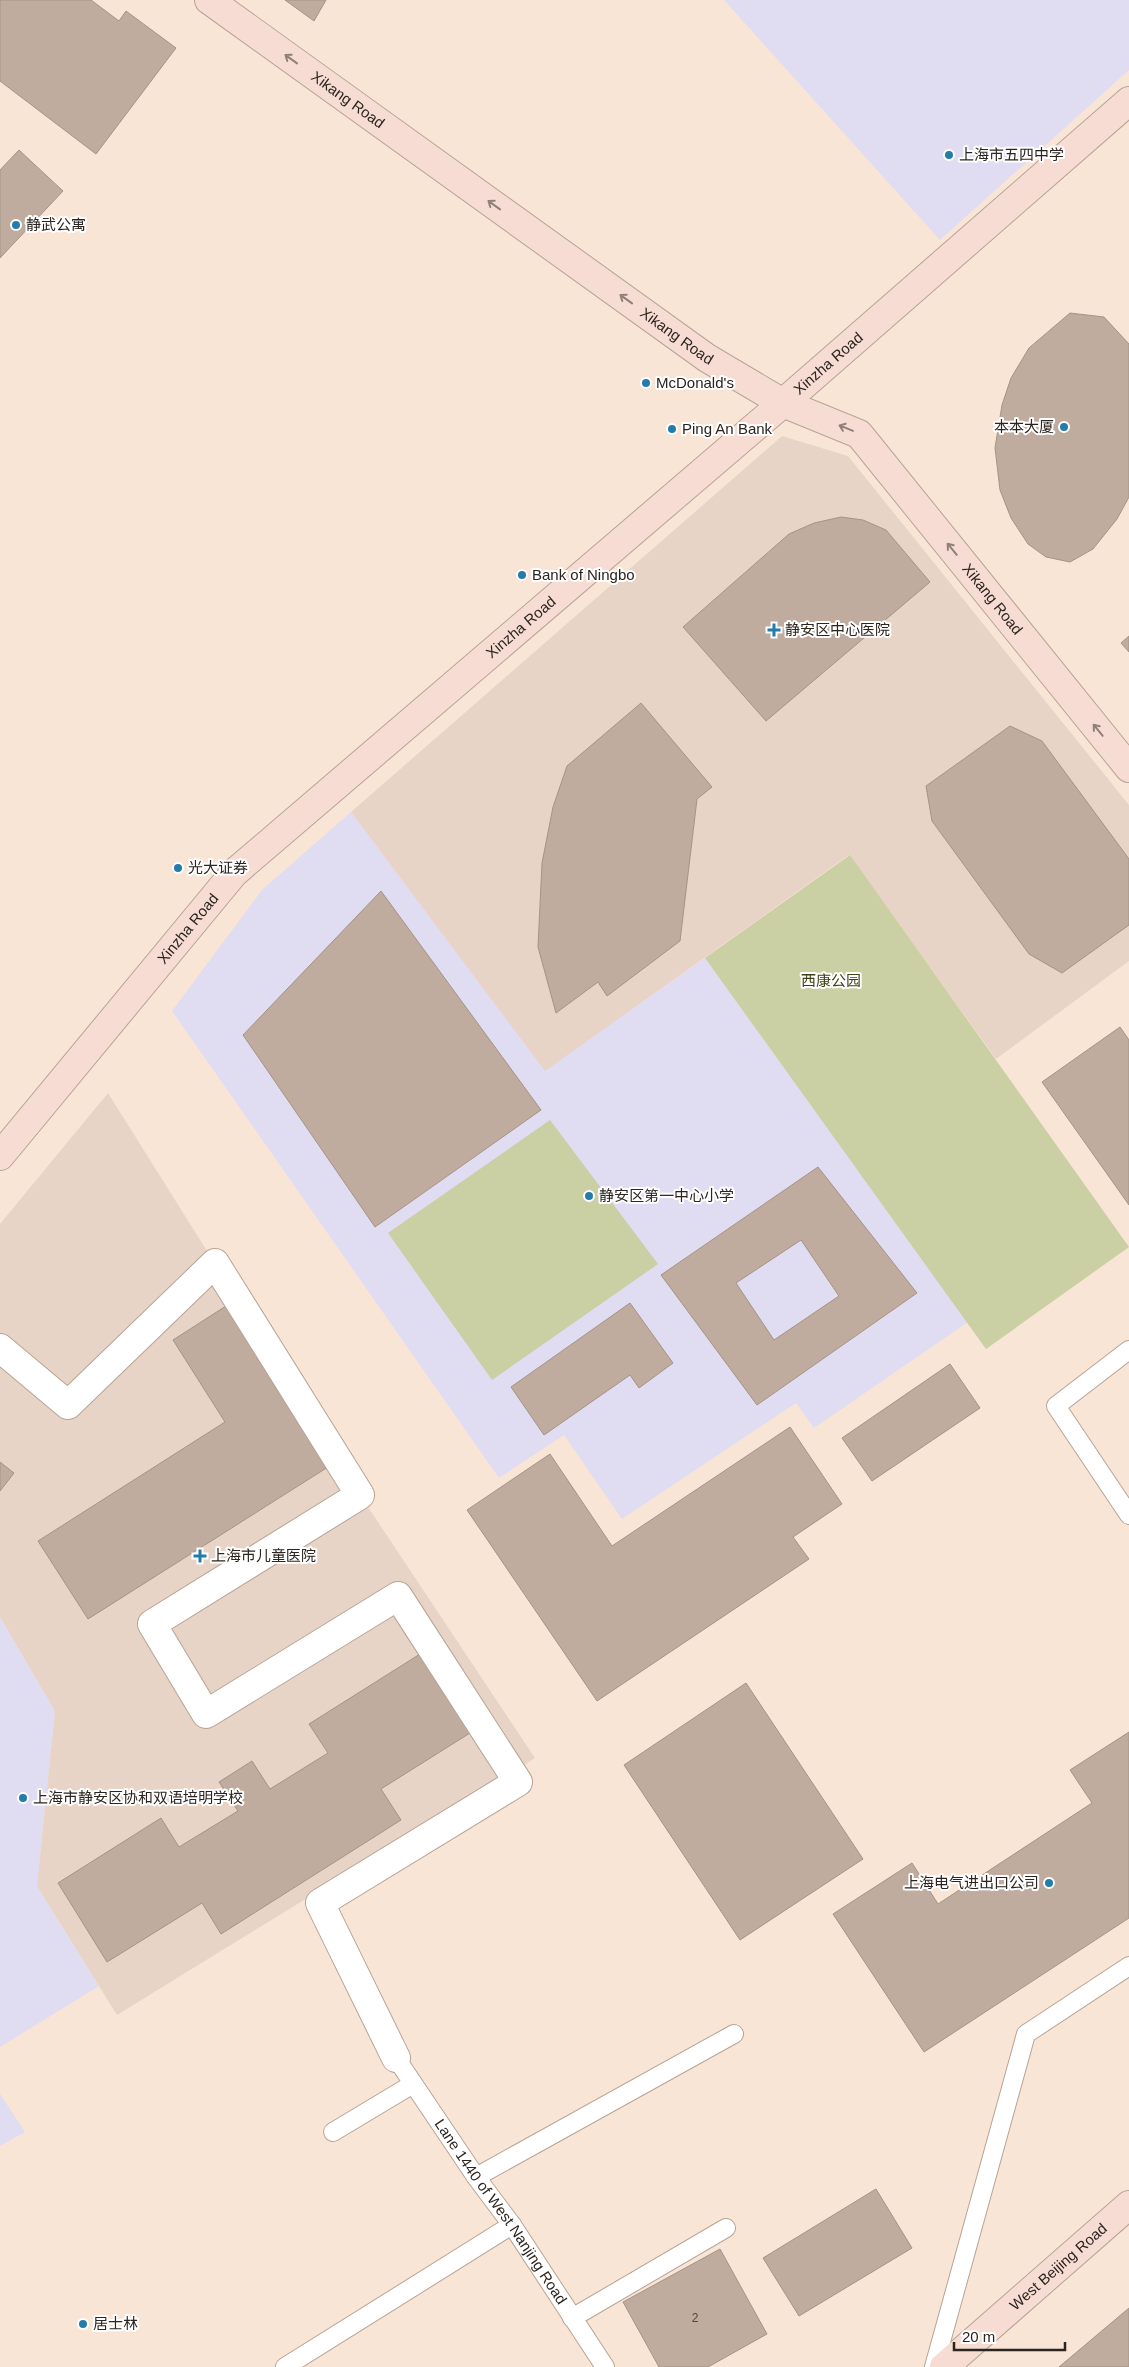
<svg xmlns="http://www.w3.org/2000/svg" width="1129" height="2367" viewBox="0 0 1129 2367" font-family="Arial,'Noto Sans SC',sans-serif">
  <style>
    .education { fill: #e0dcf2 }
    .medical { fill: #e8d4c6 }
    .green { fill: #cacfa4 }
    .building { fill: #bfac9e; stroke: #a59385; fill-rule: evenodd }
    .lines { fill: none; stroke-linecap: round; stroke-linejoin: round }
    .lane-casing { stroke: #b6a495; stroke-width: 20 }
    .street-casing { stroke: #b6a495; stroke-width: 30 }
    .secondary-casing { stroke: #b6a495; stroke-width: 30 }
    .lane { stroke: #fff; stroke-width: 18 }
    .street { stroke: #fff; stroke-width: 28 }
    .secondary { stroke: #f6dcd3; stroke-width: 28 }
    .oneway { stroke: #908079 }
    .poi-dot { fill: #247cab; stroke: #fff; stroke-width: 2 }
    .labels { text-anchor: middle; stroke-width: 4; stroke-linejoin: round; paint-order: stroke }
    .number-label { font-size: 12px; fill: #50463f }
    .street-label { font-size: 15px; fill: #2b241f; stroke: #fff }
    .poi-label { font-size: 15px; fill: #2b241f; stroke: #fff; text-anchor: start }
    .park-label { font-size: 15px; fill: #3e4113; stroke: #fff }
  </style>
  <rect width="100%" height="100%" fill="#f9e5d6"/>
  <g class="education">
    <path d="M724,0H1129V70L940,240Z"/>
    <path d="M351,812L545,1070L705,958L968,1322L814,1428L796,1403L622,1519L564,1435L499,1478L172,1011L262,890Z"/>
    <path d="M0,1617L55,1711L37,1886L99,1986L0,2047Z"/>
    <path d="M0,2094L25,2132L0,2146Z"/>
  </g>
  <g class="medical">
    <path d="M782,436L848,456L1129,805V961L996,1059L849,855L545,1071L351,812Z"/>
    <path d="M108,1093L360,1495L535,1758L117,2015L37,1886L55,1711L0,1617V1224Z"/>
  </g>
  <g class="green">
    <path d="M850,855L1129,1247L986,1349L705,958Z"/>
    <path d="M550,1120L658,1264L492,1380L388,1233Z"/>
  </g>
  <g class="building">
    <path d="M0,0H91L119,21L126,11L176,48L96,154L0,81Z"/>
    <path d="M285,0H326L314,21Z"/>
    <path d="M19,150L63,191L0,258V170Z"/>
    <path d="M1070,313L1104,317L1129,344V497L1117,519L1093,549L1070,562L1046,557L1028,544L1011,518L1000,490L995,448L1002,405L1011,378L1029,348Z"/>
    <path d="M841,517L863,520L886,530L930,582L766,721L683,627L789,534L814,523Z"/>
    <path d="M1129,636V652L1121,643Z"/>
    <path d="M641,703L712,787L697,799L680,941L607,996L598,982L556,1013L538,947L542,863L553,807L567,766Z"/>
    <path d="M1010,726L1042,741L1129,859V925L1062,973L1029,954L932,821L926,786Z"/>
    <path d="M381,891L541,1110L375,1227L243,1035Z"/>
    <path d="M1120,1027L1129,1040V1205L1042,1082Z"/>
    <path d="M818,1167L917,1293L757,1405L661,1275ZM801,1240L839,1296L774,1340L736,1283Z"/>
    <path d="M630,1303L673,1363L639,1388L630,1375L544,1435L511,1387Z"/>
    <path d="M226,1306L328,1467L88,1619L38,1541L225,1422L173,1340Z"/>
    <path d="M950,1364L980,1408L872,1481L842,1438Z"/>
    <path d="M790,1427L842,1504L793,1537L809,1559L597,1701L467,1510L550,1454L612,1546Z"/>
    <path d="M0,1462L14,1473L0,1491Z"/>
    <path d="M420,1654L470,1733L381,1789L401,1820L221,1934L202,1903L107,1962L58,1883L161,1818L179,1847L238,1811L219,1782L252,1761L270,1789L328,1753L309,1724Z"/>
    <path d="M746,1683L863,1859L740,1940L624,1765Z"/>
    <path d="M1129,1732V1918L924,2052L833,1914L912,1863L938,1904L1092,1803L1070,1770Z"/>
    <path d="M876,2189L912,2248L799,2316L763,2258Z"/>
    <path d="M720,2249L767,2334L708,2367H659L623,2302Z"/>
    <path d="M1129,2308V2367H1059Z"/>
  </g>
  <g class="lines">
    <defs>
      <g id="lane">
        <path d="M1129,1350L1056,1406L1129,1515"/>
        <path id="s1" d="M396,2058L476,2177L512,2225L605,2367"/>
        <path d="M333,2132L413,2084"/>
        <path d="M476,2177L734,2034"/>
        <path d="M572,2318L726,2228"/>
        <path d="M285,2367L512,2225"/>
        <path d="M934,2367L1026,2034L1129,1966"/>
      </g>
      <path id="street" d="M0,1348L68,1405L215,1263L360,1495L152,1624L206,1714L398,1596L518,1782L320,1903L396,2058"/>
      <g id="secondary">
        <path id="s2" d="M209,0L707,358L783,403L859,434L1129,768"/>
        <path id="s3" d="M0,1156L234,873L783,403L1129,101"/>
        <path id="s4" d="M944,2367L1129,2205"/>
      </g>
    </defs>
    <use href="#lane" class="lane-casing"/>
    <use href="#street" class="street-casing"/>
    <use href="#secondary" class="secondary-casing"/>
    <use href="#lane" class="lane"/>
    <use href="#street" class="street"/>
    <use href="#secondary" class="secondary"/>
  </g>
  <defs><path id="oneway-shaft" d="M-6 0H5M1.5-3L5.5 0L1.5 3" fill="none" stroke-width="1.6" stroke-linecap="round" stroke-linejoin="round" transform="scale(1.25)"/></defs>
  <g class="oneway">
    <use href="#oneway-shaft" transform="translate(291 59) rotate(-144)"/>
    <use href="#oneway-shaft" transform="translate(494 205) rotate(-144)"/>
    <use href="#oneway-shaft" transform="translate(626 299) rotate(-144)"/>
    <use href="#oneway-shaft" transform="translate(846 428) rotate(-158)"/>
    <use href="#oneway-shaft" transform="translate(952 549) rotate(-129)"/>
    <use href="#oneway-shaft" transform="translate(1098 730) rotate(-129)"/>
  </g>
  <g class="poi-dot">
    <circle cx="949" cy="155" r="5"/>
    <circle cx="16" cy="225" r="5"/>
    <circle cx="646" cy="383" r="5"/>
    <circle cx="1064" cy="427" r="5"/>
    <circle cx="672" cy="429" r="5"/>
    <circle cx="522" cy="575" r="5"/>
    <path d="M771.5 622.5h5v5h5v5h-5v5h-5v-5h-5v-5h5z"/>
    <circle cx="178" cy="868" r="5"/>
    <circle cx="589" cy="1196" r="5"/>
    <path d="M197.5 1548.5h5v5h5v5h-5v5h-5v-5h-5v-5h5z"/>
    <circle cx="23" cy="1798" r="5"/>
    <circle cx="1049" cy="1883" r="5"/>
    <circle cx="83" cy="2324" r="5"/>
  </g>
  <g class="labels">
    <g class="number-label">
      <text x="695" y="2322">2</text>
    </g>
    <g class="street-label">
      <text dy="5" stroke="none"><textPath href="#s2" startOffset="171">Xikang Road</textPath></text>
      <text dy="5" stroke="none"><textPath href="#s2" startOffset="576">Xikang Road</textPath></text>
      <text dy="5" stroke="none"><textPath href="#s3" startOffset="1150">Xinzha Road</textPath></text>
      <text dy="5" stroke="none"><textPath href="#s2" startOffset="996">Xikang Road</textPath></text>
      <text dy="5" stroke="none"><textPath href="#s3" startOffset="745">Xinzha Road</textPath></text>
      <text dy="5" stroke="none"><textPath href="#s3" startOffset="295">Xinzha Road</textPath></text>
      <text dy="5" stroke="none"><textPath href="#s1" startOffset="186">Lane 1440 of West Nanjing Road</textPath></text>
      <text dy="5" stroke="none"><textPath href="#s4" startOffset="152">West Beijing Road</textPath></text>
    </g>
    <g class="poi-label">
      <text x="959" y="160">上海市五四中学</text>
      <text x="26" y="230">静武公寓</text>
      <text x="656" y="388">McDonald's</text>
      <text x="1054" y="432" text-anchor="end">本本大厦</text>
      <text x="682" y="434">Ping An Bank</text>
      <text x="532" y="580">Bank of Ningbo</text>
      <text x="785" y="635">静安区中心医院</text>
      <text x="188" y="873">光大证券</text>
      <text x="599" y="1201">静安区第一中心小学</text>
      <text x="211" y="1561">上海市儿童医院</text>
      <text x="33" y="1803">上海市静安区协和双语培明学校</text>
      <text x="1039" y="1888" text-anchor="end">上海电气进出口公司</text>
      <text x="93" y="2329">居士林</text>
    </g>
    <g class="park-label">
      <text x="831" y="986">西康公园</text>
    </g>
  </g>
  <path d="M954 2342v8h111v-8" fill="none" stroke="#2b241f" stroke-width="2.5"/>
  <text x="962" y="2342" font-size="15" fill="#2b241f" stroke="#ffffff" stroke-width="4" paint-order="stroke">20 m</text>
</svg>
